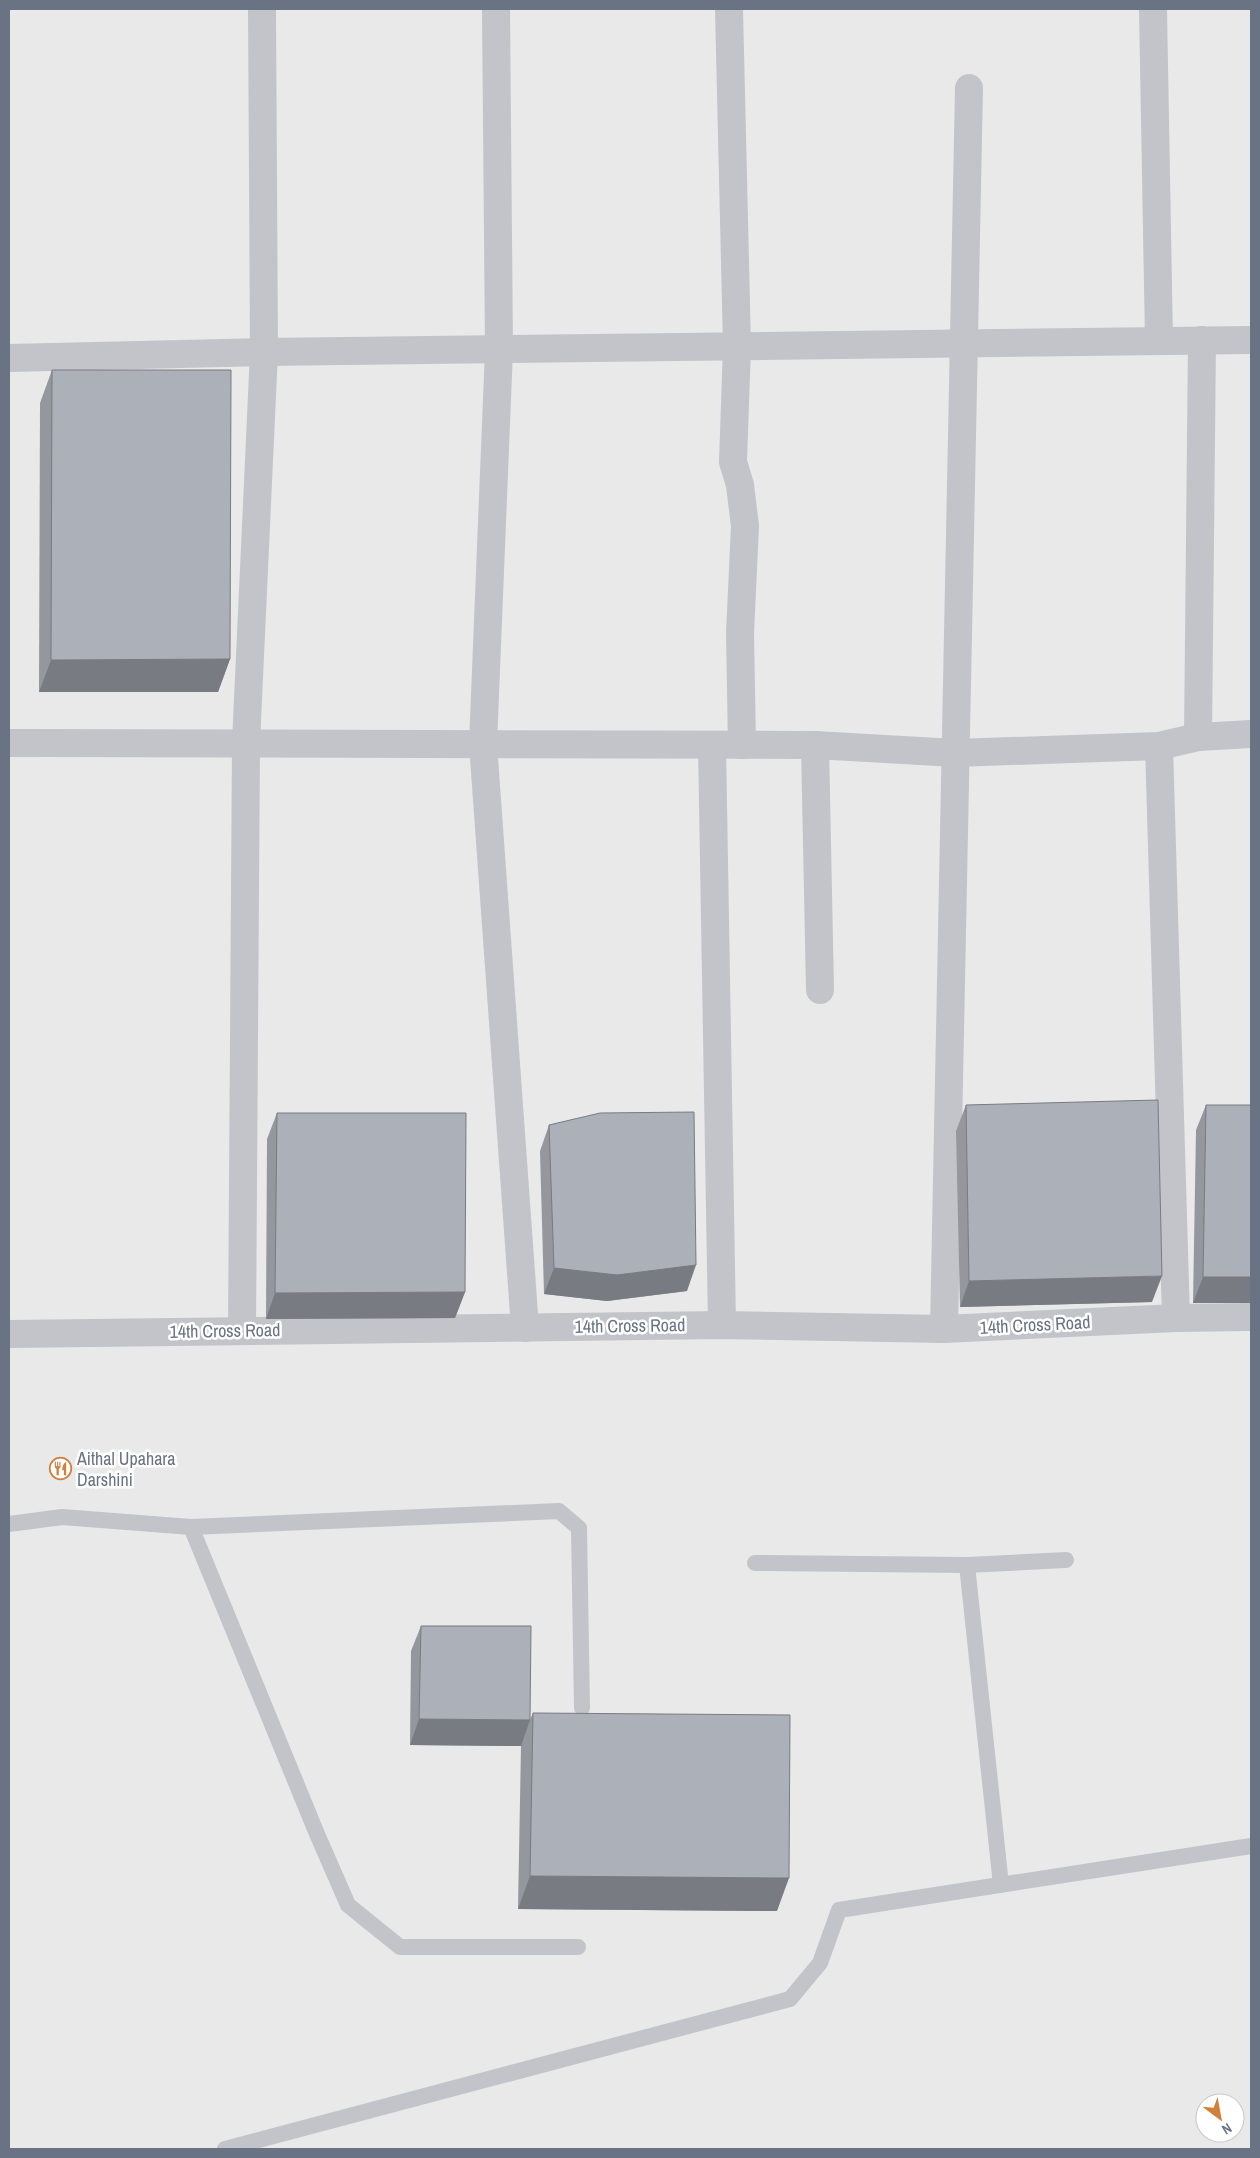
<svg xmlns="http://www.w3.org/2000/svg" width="1260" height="2158" viewBox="0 0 1260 2158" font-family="'Archivo Narrow',sans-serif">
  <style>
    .built { fill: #e9e9e9; fill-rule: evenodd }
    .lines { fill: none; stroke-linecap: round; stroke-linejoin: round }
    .service { stroke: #c2c4c9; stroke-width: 16 }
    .minor { stroke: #c2c4c9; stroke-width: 28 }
    .wall { fill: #94979e }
    .shaded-wall { fill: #787b81 }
    .building { fill: #acb0b8; stroke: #787b81 }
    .labels { text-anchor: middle; stroke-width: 5; stroke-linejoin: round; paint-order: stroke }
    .street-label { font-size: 18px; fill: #6a7384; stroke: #fff }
    .poi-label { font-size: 18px; fill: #6a7384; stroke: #fff; text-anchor: start }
  </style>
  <rect width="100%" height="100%" fill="#f8f8f6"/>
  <path class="built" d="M9,9H1251V2149H9ZM1205,2103H1235V2133H1205Z"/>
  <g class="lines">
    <g class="service">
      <path d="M9,1524L62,1517L191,1527L317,1834L348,1905L400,1947H578"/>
      <path d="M191,1527L559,1511L579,1528L582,1708"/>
      <path d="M755,1563L967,1565L1001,1885"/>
      <path d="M967,1565L1066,1560"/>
      <path d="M225,2149L790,1999L820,1963L839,1910L1251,1846"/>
    </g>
    <g class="minor">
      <path d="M496,9L499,350L483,744L525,1328"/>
      <path d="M729,9L737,346L733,462L740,485L745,526L740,633L742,745"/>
      <path d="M1153,9L1159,341"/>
      <path d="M9,358L264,352L1251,340"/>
      <path d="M1198,737L1202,340"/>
      <path d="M9,743L815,745L955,753L1159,746L1198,737L1251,734"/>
      <path d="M712,745L722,1325"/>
      <path d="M815,745L820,990"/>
      <path d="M1159,746L1176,1318"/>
      <path d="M944,1329L969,88"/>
      <path d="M242,1330L246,743L264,352L262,9"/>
      <path d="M9,1334L722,1325L944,1329L1176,1318L1251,1317"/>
    </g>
  </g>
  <g class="wall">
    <path d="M52,370L230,659L218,692H39L40,403Z"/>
    <path d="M966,1105L1152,1302L960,1307L956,1131Z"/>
    <path d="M1206,1105H1251V1303H1193L1196,1130Z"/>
    <path d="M277,1113L465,1292L455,1318L266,1319L267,1139Z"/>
    <path d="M549,1125L687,1291L607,1301L544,1294L540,1151Z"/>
    <path d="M421,1626L530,1720L533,1713L777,1911L518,1909L521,1746L410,1745L411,1651Z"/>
  </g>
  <g class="shaded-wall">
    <path d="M230,659L218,692H39L51,660Z"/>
    <path d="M696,1265L687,1291L607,1301L544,1294L554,1268Z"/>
    <path d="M1162,1276L1152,1302L960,1307L969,1281Z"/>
    <path d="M1203,1277H1251V1303H1193Z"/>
    <path d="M465,1292L455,1318L266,1319L275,1293Z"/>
    <path d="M419,1719L530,1720L521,1746L410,1745Z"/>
    <path d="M530,1876L789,1878L777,1911L518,1909Z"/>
  </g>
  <g class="building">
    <path d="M52,370H231L230,659L51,660Z"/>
    <path d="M1158,1100L1162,1276L969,1281L966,1105Z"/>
    <path d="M1206,1105H1251V1277H1203Z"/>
    <path d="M694,1112L696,1265L617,1275L554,1268L549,1125L600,1113Z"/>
    <path d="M277,1113H466L465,1292L275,1293Z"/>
    <path d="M421,1626H531L530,1720L419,1719Z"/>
    <path d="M533,1713L790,1715L789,1878L530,1876Z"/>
  </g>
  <defs>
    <symbol id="restaurant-ring" viewBox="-11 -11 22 22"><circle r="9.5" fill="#fff" stroke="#d27f3c" stroke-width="1.5"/><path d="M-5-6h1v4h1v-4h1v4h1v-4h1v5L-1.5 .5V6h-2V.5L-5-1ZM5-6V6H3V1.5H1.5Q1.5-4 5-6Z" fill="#d27f3c"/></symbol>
  </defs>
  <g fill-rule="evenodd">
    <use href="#restaurant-ring" x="48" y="1456" width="25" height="25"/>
  </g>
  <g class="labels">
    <g class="street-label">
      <text transform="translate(1035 1325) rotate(-3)" y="6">14th Cross Road</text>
      <text transform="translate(630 1326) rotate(-1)" y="6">14th Cross Road</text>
      <text transform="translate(225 1331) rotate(-1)" y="6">14th Cross Road</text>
    </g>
    <g class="poi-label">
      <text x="77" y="1465">Aithal Upahara<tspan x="77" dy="21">Darshini</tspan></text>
    </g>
  </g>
  <rect width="1260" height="2158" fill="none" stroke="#6a7384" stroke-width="20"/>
  <g transform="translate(1220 2118) rotate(148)"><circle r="24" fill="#ffffff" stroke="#c3c7ce"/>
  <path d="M0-4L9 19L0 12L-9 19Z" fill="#d27f3c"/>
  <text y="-8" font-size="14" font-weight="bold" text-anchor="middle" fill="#6a7384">N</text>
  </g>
</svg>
